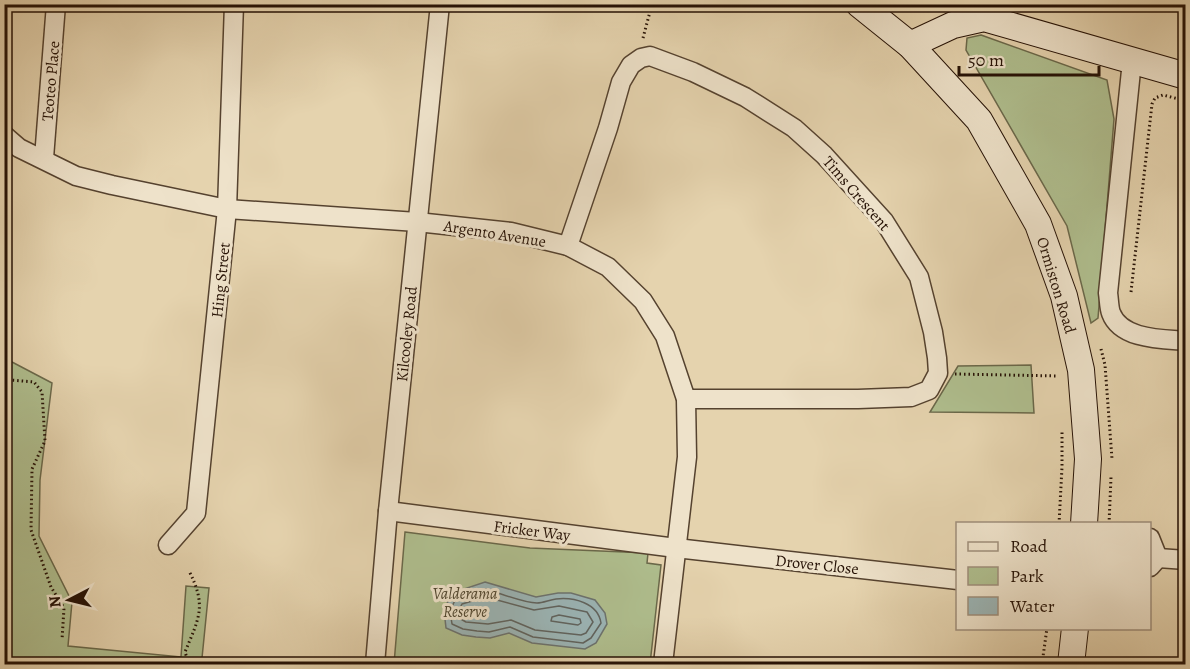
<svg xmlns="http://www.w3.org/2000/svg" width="1190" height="669" viewBox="0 0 1190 669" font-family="Alegreya,serif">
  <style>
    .green { fill: #afbe8e; stroke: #6a684a; stroke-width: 1.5 }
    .water { fill: #9bb5b6; stroke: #6c736f; stroke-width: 1.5 }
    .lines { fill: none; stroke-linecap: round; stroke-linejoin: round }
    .shore { stroke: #60635e; stroke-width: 1.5 }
    .stream { stroke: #6c736f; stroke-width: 5 }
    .street-casing { stroke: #55422f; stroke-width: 21 }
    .secondary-casing { stroke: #251105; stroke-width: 28 }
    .path { stroke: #251105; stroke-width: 3; stroke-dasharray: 1.5 3; stroke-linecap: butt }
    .street { stroke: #eee2ca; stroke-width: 18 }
    .secondary { stroke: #eee2ca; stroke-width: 26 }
    .labels { text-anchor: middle; stroke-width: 6; stroke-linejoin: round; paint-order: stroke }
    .street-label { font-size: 16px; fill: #251105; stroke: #eee2ca }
    .park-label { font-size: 16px; font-style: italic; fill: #4e452e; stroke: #eee2ca }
  </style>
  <rect width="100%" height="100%" fill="#e5d3ae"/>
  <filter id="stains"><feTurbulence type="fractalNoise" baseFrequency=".00333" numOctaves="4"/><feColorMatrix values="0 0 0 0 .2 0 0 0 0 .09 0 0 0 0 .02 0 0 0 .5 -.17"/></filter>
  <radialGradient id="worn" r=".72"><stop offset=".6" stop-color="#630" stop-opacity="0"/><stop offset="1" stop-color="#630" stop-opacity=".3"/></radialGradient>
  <g class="green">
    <path d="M981,35L1107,80L1114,119L1098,318L1091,323L1067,226L966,50L967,38Z"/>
    <path d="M12,362L52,383L40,480L39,536L72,602L68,646L181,657L186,586L209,588L202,658L262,664H5L4,367Z"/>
    <path d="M1031,365L1034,413L930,412L958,366Z"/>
    <path d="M405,532L530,548L648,553L647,563L661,565L650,664H394Z"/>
  </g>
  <path class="water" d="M485,582L536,597L558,593H571L595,600L605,613L607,624L596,643L585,649L532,643L509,633L490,638L476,637L462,635L446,628L444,610L452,593Z"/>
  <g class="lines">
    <g class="shore">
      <path d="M486,589C500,593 523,603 537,603C543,603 549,600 556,599C574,597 598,603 601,623L591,638L583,643L533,637L510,627L489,632L477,631L463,629L452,624L450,611L456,598Z"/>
      <path d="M486,597L534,610L559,606L587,612L593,622L586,633L581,635L535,630L511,620L488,624L466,622L459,618L458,612L462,604Z"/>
      <path d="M559,615L580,619L581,623L578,625L551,621L552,617Z"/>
    </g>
    <path class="stream" d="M4,662L8,664"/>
    <defs>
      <g id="street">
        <path d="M1132,61L1108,293C1109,299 1109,308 1111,313C1121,340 1163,339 1186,341"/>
        <path d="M4,135L19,148L76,176L112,185L227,209L417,222L511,232L568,246L608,267L643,301L665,336L686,399L687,457L663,664"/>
        <path d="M44,158L56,4"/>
        <path d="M568,246L608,128L621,82L631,65L641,58L650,56L693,72L745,97L794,128L824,155L884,221L919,277L933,332L937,358L938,373L929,390L911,397L858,399H686"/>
        <path d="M388,511L676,548L958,580"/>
        <path d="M1150,538L1158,558L1150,567"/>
        <path d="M168,545L196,513L227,209L234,4"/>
        <path d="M1158,558L1186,560"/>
        <path d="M375,664L388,511L440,4"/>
      </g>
      <g id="secondary">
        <path d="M859,4L910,45L979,120L1038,224L1064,296L1081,370L1088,459L1084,524"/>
        <path d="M910,45L953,25L984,18L1186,76"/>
        <path d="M1071,664L1075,628"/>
      </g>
    </defs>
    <use href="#street" class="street-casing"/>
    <use href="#secondary" class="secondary-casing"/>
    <g class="path">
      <path d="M643,38L652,4"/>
      <path d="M1131,292L1152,104L1155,98L1163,95L1186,101"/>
      <path d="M1101,349L1105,365L1112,459"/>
      <path d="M955,374L1058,376"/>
      <path d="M4,382L10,380L34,382L42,392L45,441L32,469L31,530L51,587L64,608L62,640"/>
      <path d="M1059,524L1062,467V432"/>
      <path d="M1109,524L1111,477"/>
      <path d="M189,664L185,652C199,618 207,606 189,571"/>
      <path d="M1042,664L1047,628"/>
    </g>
    <use href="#street" class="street"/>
    <use href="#secondary" class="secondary"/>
  </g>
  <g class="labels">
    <g class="street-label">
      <text transform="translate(50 81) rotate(-85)" y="6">Teoteo Place</text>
      <text transform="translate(857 193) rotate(49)" y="6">Tims Crescent</text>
      <text transform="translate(495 233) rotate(9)" y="6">Argento Avenue</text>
      <text transform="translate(220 280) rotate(-84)" y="6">Hing Street</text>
      <text transform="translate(1057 285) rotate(73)" y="6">Ormiston Road</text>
      <text transform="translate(406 334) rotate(-84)" y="6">Kilcooley Road</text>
      <text transform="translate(532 530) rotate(7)" y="6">Fricker Way</text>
      <text transform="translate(817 564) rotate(6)" y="6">Drover Close</text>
    </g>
    <g class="park-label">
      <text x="465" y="599">Valderama<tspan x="465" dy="18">Reserve</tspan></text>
    </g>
  </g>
  <rect width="1190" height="669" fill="none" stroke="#e5d3ae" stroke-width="24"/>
  <rect x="6" y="6" width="1178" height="657" fill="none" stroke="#251105" stroke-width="3"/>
  <rect x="12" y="12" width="1166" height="645" fill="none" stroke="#251105" stroke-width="1.5"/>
  <rect x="956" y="522" width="195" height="108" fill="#eee2ca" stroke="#9e8e7b" stroke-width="1.5"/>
  <rect x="968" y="542" width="30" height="9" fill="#eee2ca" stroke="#9e8e7b" stroke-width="1.5"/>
  <text x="1010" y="552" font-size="18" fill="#251105">Road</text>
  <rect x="968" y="567" width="30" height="18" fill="#afbe8e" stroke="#9e8e7b" stroke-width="1.5"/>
  <text x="1010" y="582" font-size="18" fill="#251105">Park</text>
  <rect x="968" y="597" width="30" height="18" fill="#9bb5b6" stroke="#9e8e7b" stroke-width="1.5"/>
  <text x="1010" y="612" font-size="18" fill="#251105">Water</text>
  <g transform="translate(69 600) rotate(263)" stroke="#eee2ca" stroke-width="4.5" paint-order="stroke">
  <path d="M0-4.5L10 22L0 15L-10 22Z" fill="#251105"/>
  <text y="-9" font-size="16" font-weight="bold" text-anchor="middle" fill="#251105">N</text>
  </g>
  <path d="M959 66v9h140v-9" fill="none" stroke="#251105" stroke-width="3"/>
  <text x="968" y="66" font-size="18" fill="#251105" stroke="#eee2ca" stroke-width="4.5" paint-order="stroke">50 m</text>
  <rect width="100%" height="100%" filter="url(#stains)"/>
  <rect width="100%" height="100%" fill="url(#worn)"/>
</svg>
